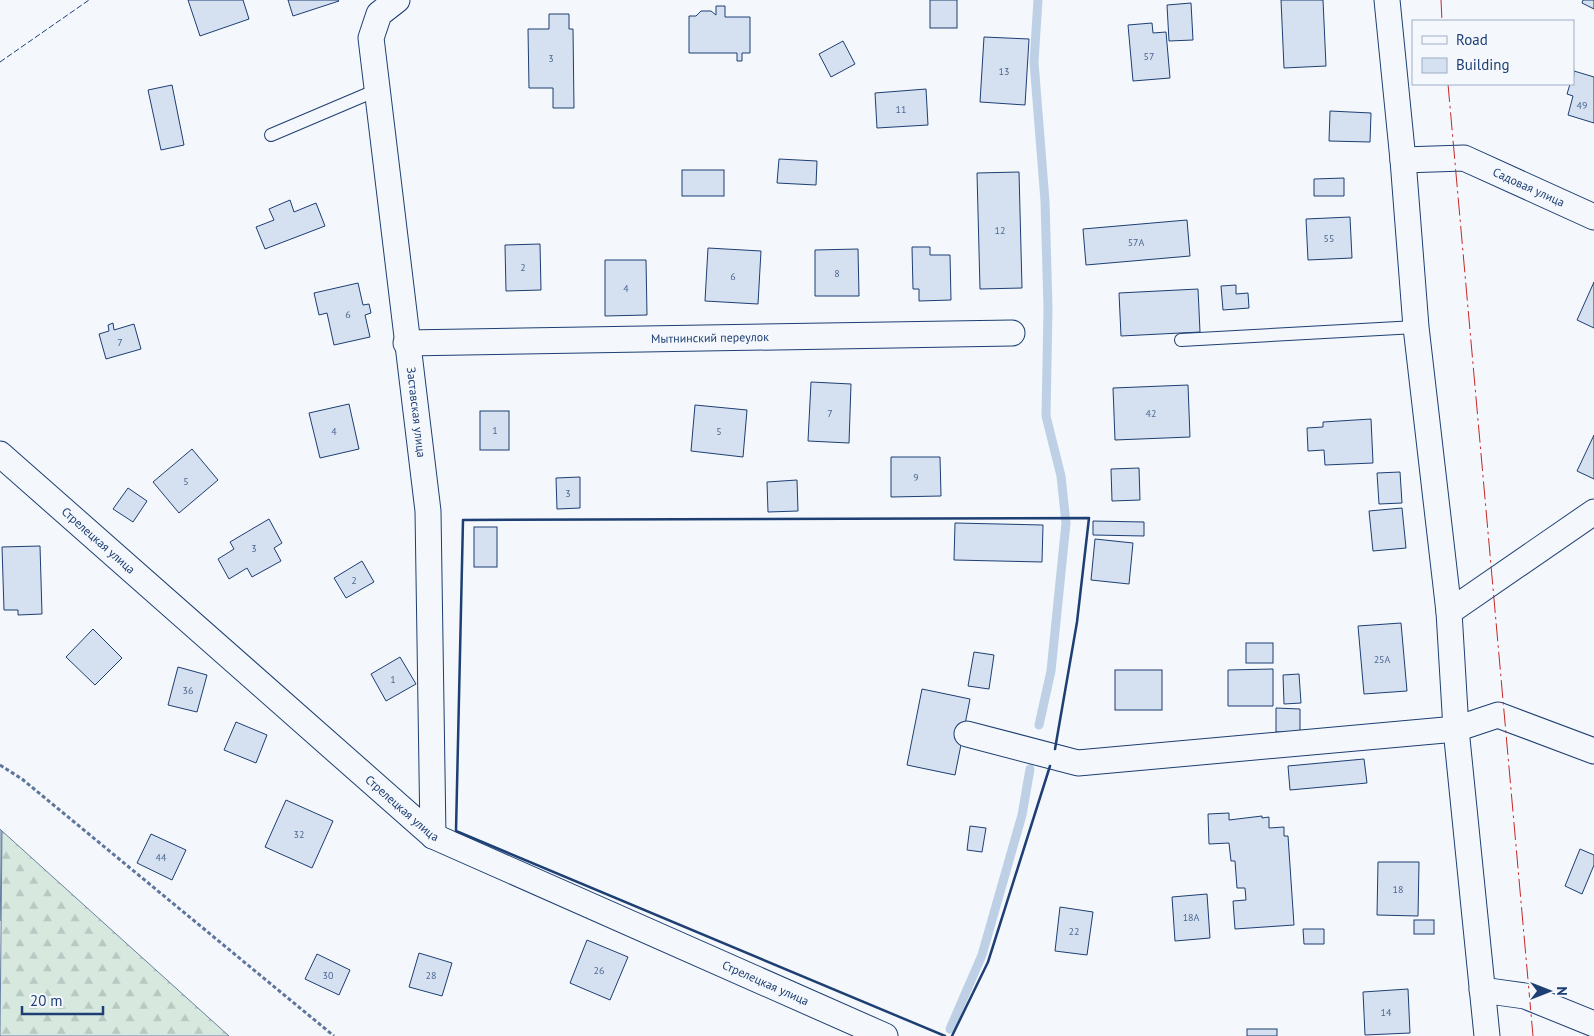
<svg xmlns="http://www.w3.org/2000/svg" width="1594" height="1036" viewBox="0 0 1594 1036" font-family="'PT Sans',sans-serif">
  <style>
    .grass { fill: #d7e8df; stroke: #687fa3 }
    .forest { fill: url(#forest-firs); stroke: #687fa3 }
    .lines { fill: none; stroke-linecap: round; stroke-linejoin: round }
    .stream { stroke: #bed0e5; stroke-width: 9 }
    .building { fill: #d5e0f0; stroke: #1d3f73 }
    .lane-casing { stroke: #1d3f73; stroke-width: 14 }
    .street-casing { stroke: #1d3f73; stroke-width: 27 }
    .path { stroke: #5e769c; stroke-width: 3; stroke-dasharray: 4 2.5; stroke-linecap: butt }
    .lane { stroke: #f4f7fb; stroke-width: 12 }
    .street { stroke: #f4f7fb; stroke-width: 25 }
    .fence { stroke: #1d3f73; stroke-width: 1; stroke-dasharray: 6 2.5; stroke-linecap: butt }
    .wall { stroke: #1d3f73; stroke-width: 2.5 }
    .power { stroke: #c62828; stroke-width: 1; stroke-dasharray: 18 4 2.5 4; stroke-linecap: butt }
    .labels { text-anchor: middle; stroke-width: 4; stroke-linejoin: round; paint-order: stroke }
    .number-label { font-size: 10px; fill: #4b6792 }
    .street-label { font-size: 12px; fill: #1d3f73; stroke: #f4f7fb }
  </style>
  <defs>
    <pattern id="forest-firs" width="22" height="20" patternUnits="userSpaceOnUse" patternTransform="scale(1.25)"><rect width="22" height="20" fill="#d7e8df"/><path d="M5 1l3.5 6h-7zM16 11l3.5 6h-7z" fill="#b8c8c3"/></pattern>
  </defs>
  <rect width="100%" height="100%" fill="#f4f7fb"/>
  <path class="grass" d="M0,829L2,831L0,921Z"/>
  <path class="forest" d="M2,831L229,1036H0Z"/>
  <g class="lines">
    <g class="stream">
      <path d="M1038,0L1034,62L1045,201L1048,308L1046,416L1061,476L1066,523L1051,671L1039,725"/>
      <path d="M950,1029L982,955L1022,815L1030,769"/>
    </g>
  </g>
  <g class="building">
    <path d="M188,0H243L249,19L200,36Z"/>
    <path d="M288,0H338L339,1L293,16Z"/>
    <rect x="930" y="0" width="27" height="28"/>
    <path d="M1281,0H1323L1326,66L1284,68Z"/>
    <path d="M1583,0H1594V9L1582,3Z"/>
    <path d="M1191,3L1193,40L1169,41L1167,5Z"/>
    <path d="M716,6H725V17H750V53H742V61H737V53H689V16H696L701,11H711L716,15Z"/>
    <path d="M549,14H569V29H573L574,108H553V88H529L528,29H549Z"/>
    <path d="M1152,23L1153,33L1166,32L1170,78L1133,81L1128,25Z"/>
    <path d="M984,37L1029,39L1025,105L980,102Z"/>
    <path d="M843,41L855,64L831,77L819,54Z"/>
    <path d="M1574,71L1594,77V123L1568,115L1573,96L1567,94L1570,84H1573Z"/>
    <path d="M172,85L184,145L161,150L148,90Z"/>
    <path d="M926,89L928,125L877,128L875,93Z"/>
    <path d="M1330,111L1371,113L1370,142L1329,141Z"/>
    <path d="M779,159L817,161L816,185L777,183Z"/>
    <rect x="682" y="170" width="42" height="26"/>
    <path d="M1019,172L1022,288L980,289L977,173Z"/>
    <path d="M1344,178V196H1314V179Z"/>
    <path d="M290,200L294,212L316,203L325,226L265,249L256,227L274,220L269,209Z"/>
    <path d="M1350,217L1352,258L1308,260L1306,219Z"/>
    <path d="M1187,220L1190,256L1086,265L1083,229Z"/>
    <path d="M540,244L541,290L506,291L505,245Z"/>
    <path d="M912,247H930V255H950L951,300L919,301V289H913Z"/>
    <path d="M708,248L761,251L758,304L705,301Z"/>
    <path d="M858,249L859,296H815V250Z"/>
    <path d="M605,260H646L647,315L605,316Z"/>
    <path d="M1594,282V328L1577,320Z"/>
    <path d="M358,283L363,305L369,304L371,313L365,315L370,337L334,345L327,313L319,315L314,293Z"/>
    <path d="M1236,285V294L1248,293L1249,308L1223,310L1221,286Z"/>
    <path d="M1198,289L1200,332L1121,336L1119,293Z"/>
    <path d="M113,323L114,330L134,324L141,349L106,359L99,334L109,331L108,325Z"/>
    <path d="M811,382L851,384L849,443L808,441Z"/>
    <path d="M1188,385L1190,437L1115,440L1113,388Z"/>
    <path d="M349,404L359,449L320,458L309,413Z"/>
    <path d="M695,405L747,410L743,457L691,451Z"/>
    <rect x="480" y="411" width="29" height="39"/>
    <path d="M1371,419L1373,463L1325,465L1324,450L1308,451L1307,428L1323,427V422Z"/>
    <path d="M1594,435V479L1577,471Z"/>
    <path d="M192,449L218,480L179,513L153,482Z"/>
    <path d="M891,457H940L941,496L891,497Z"/>
    <path d="M1139,468L1140,500L1112,501L1111,469Z"/>
    <path d="M1400,472L1402,503L1379,504L1377,473Z"/>
    <path d="M580,477V508L557,509L556,478Z"/>
    <path d="M797,480L798,511L768,512L767,482Z"/>
    <path d="M128,488L147,501L133,522L113,509Z"/>
    <path d="M1402,508L1406,548L1373,551L1369,511Z"/>
    <path d="M269,519L282,543L274,548L281,561L252,577L247,568L229,579L218,559L234,549L230,542Z"/>
    <path d="M1093,521L1144,522V536L1093,535Z"/>
    <path d="M955,523L1043,525L1042,562L954,560Z"/>
    <rect x="474" y="527" width="23" height="40"/>
    <path d="M1095,539L1133,543L1129,584L1091,580Z"/>
    <path d="M40,546L42,614L18,615V610H4L2,547Z"/>
    <path d="M362,561L374,582L346,598L334,578Z"/>
    <path d="M1401,623L1407,691L1364,694L1358,626Z"/>
    <path d="M93,629L122,658L95,685L66,657Z"/>
    <rect x="1246" y="643" width="27" height="20"/>
    <path d="M974,652L994,655L989,689L968,686Z"/>
    <path d="M400,657L416,684L386,701L371,674Z"/>
    <path d="M178,667L207,675L197,712L168,705Z"/>
    <path d="M1273,669V706H1228V670Z"/>
    <rect x="1115" y="670" width="47" height="40"/>
    <path d="M1299,674L1301,703L1284,704L1283,675Z"/>
    <path d="M922,689L970,699L955,775L907,765Z"/>
    <path d="M1276,708L1300,709V732H1276Z"/>
    <path d="M236,722L267,735L256,763L224,750Z"/>
    <path d="M1364,759L1367,783L1290,790L1288,766Z"/>
    <path d="M286,800L333,821L312,868L265,847Z"/>
    <path d="M1229,813V820L1262,816V818L1269,817V828L1284,827V836H1288L1294,925L1235,929L1233,901L1246,900L1245,888H1237L1235,861H1231L1229,843L1209,844L1208,814Z"/>
    <path d="M970,826L986,828L982,852L967,850Z"/>
    <path d="M151,834L186,850L172,880L137,863Z"/>
    <path d="M1580,849L1594,855V865L1582,894L1565,886Z"/>
    <path d="M1378,862H1419L1418,916L1377,915Z"/>
    <path d="M1207,894L1210,938L1175,941L1172,897Z"/>
    <path d="M1060,907L1093,912L1087,955L1055,951Z"/>
    <rect x="1414" y="920" width="20" height="14"/>
    <path d="M1303,929H1324V944H1304Z"/>
    <path d="M587,940L628,957L610,1000L570,983Z"/>
    <path d="M419,953L452,963L442,996L409,987Z"/>
    <path d="M317,954L350,970L339,995L305,979Z"/>
    <path d="M1408,989L1410,1033L1365,1035L1363,992Z"/>
    <rect x="1247" y="1029" width="30" height="7"/>
  </g>
  <g class="lines">
    <defs>
      <g id="lane">
        <path d="M271,135L377,90"/>
        <path d="M1181,340L1416,327"/>
      </g>
      <g id="street">
        <path id="s1" d="M397,0L379,14L371,38L428,511L433,836"/>
        <path d="M1387,0L1403,160L1416,327L1449,612L1456,729L1487,1036"/>
        <path id="s2" d="M1403,160L1464,158L1594,217"/>
        <path id="s3" d="M406,343L1012,333"/>
        <path id="s4" d="M0,454L433,836L885,1036"/>
        <path d="M1449,612L1594,512"/>
        <path d="M967,734L1078,763L1456,729L1498,715L1594,751"/>
        <path d="M1482,990L1525,996L1594,1024"/>
      </g>
    </defs>
    <use href="#lane" class="lane-casing"/>
    <use href="#street" class="street-casing"/>
    <path class="path" d="M0,765L22,779L334,1036"/>
    <use href="#lane" class="lane"/>
    <use href="#street" class="street"/>
    <path class="fence" d="M0,62L89,0"/>
    <g class="wall">
      <path d="M945,1036L456,831L463,520L1089,518L1077,622L1055,749"/>
      <path d="M952,1036L988,962L1050,766"/>
    </g>
    <g class="power">
      <path d="M1441,0L1442,21"/>
      <path d="M1448,84L1533,1036"/>
    </g>
  </g>
  <g class="labels">
    <g class="number-label">
      <text x="1149" y="60">57</text>
      <text x="551" y="62">3</text>
      <text x="1004" y="75">13</text>
      <text x="1582" y="109">49</text>
      <text x="901" y="113">11</text>
      <text x="1000" y="234">12</text>
      <text x="1329" y="242">55</text>
      <text x="1136" y="246">57А</text>
      <text x="523" y="271">2</text>
      <text x="837" y="277">8</text>
      <text x="733" y="280">6</text>
      <text x="626" y="292">4</text>
      <text x="348" y="318">6</text>
      <text x="120" y="346">7</text>
      <text x="830" y="417">7</text>
      <text x="1151" y="417">42</text>
      <text x="495" y="434">1</text>
      <text x="334" y="435">4</text>
      <text x="719" y="435">5</text>
      <text x="916" y="481">9</text>
      <text x="186" y="485">5</text>
      <text x="568" y="497">3</text>
      <text x="254" y="552">3</text>
      <text x="354" y="584">2</text>
      <text x="1382" y="663">25А</text>
      <text x="393" y="683">1</text>
      <text x="188" y="694">36</text>
      <text x="299" y="838">32</text>
      <text x="161" y="861">44</text>
      <text x="1398" y="893">18</text>
      <text x="1191" y="921">18А</text>
      <text x="1074" y="935">22</text>
      <text x="599" y="974">26</text>
      <text x="328" y="979">30</text>
      <text x="431" y="979">28</text>
      <text x="1386" y="1016">14</text>
    </g>
    <g class="street-label">
      <text dy="4" stroke="none"><textPath href="#s2" startOffset="132">Садовая улица</textPath></text>
      <text dy="4" stroke="none"><textPath href="#s3" startOffset="304">Мытнинский переулок</textPath></text>
      <text dy="4" stroke="none"><textPath href="#s1" startOffset="425">Заставская улица</textPath></text>
      <text dy="4" stroke="none"><textPath href="#s4" startOffset="131">Стрелецкая улица</textPath></text>
      <text dy="4" stroke="none"><textPath href="#s4" startOffset="536">Стрелецкая улица</textPath></text>
      <text dy="4" stroke="none"><textPath href="#s4" startOffset="941">Стрелецкая улица</textPath></text>
    </g>
  </g>
  <rect x="1412" y="20" width="162" height="65" fill="#f4f7fb" stroke="#9eadc5"/>
  <rect x="1422" y="36" width="25" height="8" fill="#f4f7fb" stroke="#9eadc5"/>
  <text x="1456" y="45" font-size="15" fill="#1d3f73">Road</text>
  <rect x="1422" y="58" width="25" height="15" fill="#d5e0f0" stroke="#9eadc5"/>
  <text x="1456" y="70" font-size="15" fill="#1d3f73">Building</text>
  <g transform="translate(1549 991) rotate(90)" stroke="#f4f7fb" stroke-width="4" paint-order="stroke">
  <path d="M0-4L9 19L0 12L-9 19Z" fill="#1d3f73"/>
  <text y="-8" font-size="14" font-weight="bold" text-anchor="middle" fill="#1d3f73">N</text>
  </g>
  <path d="M22 1006v8h81v-8" fill="none" stroke="#1d3f73" stroke-width="2.5"/>
  <text x="30" y="1006" font-size="15" fill="#1d3f73" stroke="#f4f7fb" stroke-width="4" paint-order="stroke">20 m</text>
</svg>
